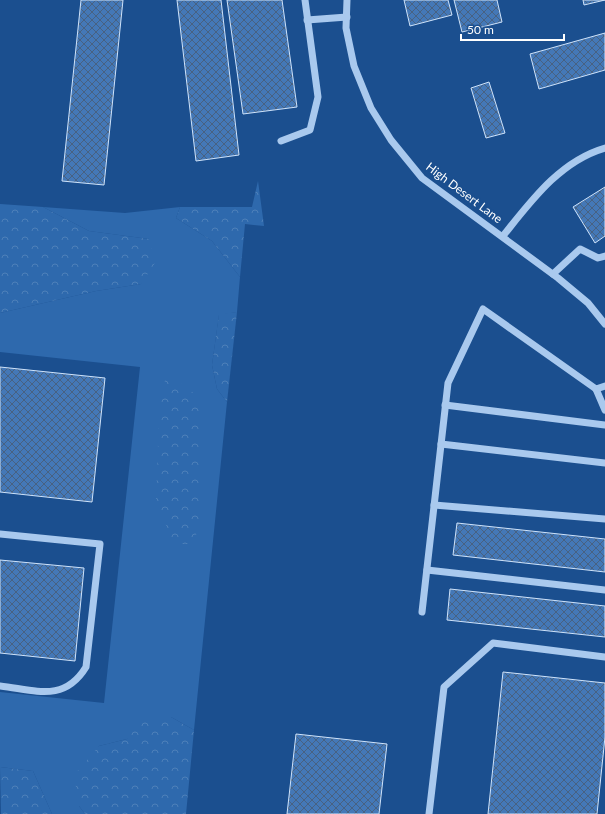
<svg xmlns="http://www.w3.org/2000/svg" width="605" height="814" viewBox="0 0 605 814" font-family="Lato,sans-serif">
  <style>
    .grass { fill: #2e69ad }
    .forest { fill: url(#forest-crowns) }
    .building { fill: url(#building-cross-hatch); stroke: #cfe3fa }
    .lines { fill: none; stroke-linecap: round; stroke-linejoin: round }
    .minor { stroke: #a9c9ee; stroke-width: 7 }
    .labels { text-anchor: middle; stroke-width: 4; stroke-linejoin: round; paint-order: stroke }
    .street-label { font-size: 12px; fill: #fff; stroke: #1b4f8f }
  </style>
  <defs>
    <pattern id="forest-crowns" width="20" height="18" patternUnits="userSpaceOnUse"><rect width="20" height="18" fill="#2e69ad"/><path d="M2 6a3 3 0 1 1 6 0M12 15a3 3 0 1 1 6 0" fill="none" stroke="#4d80b9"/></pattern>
    <pattern id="building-cross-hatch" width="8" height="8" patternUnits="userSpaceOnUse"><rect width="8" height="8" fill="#4478b7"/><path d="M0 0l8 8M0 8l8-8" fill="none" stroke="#486282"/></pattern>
  </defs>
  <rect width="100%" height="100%" fill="#1b4f8f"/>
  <path class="grass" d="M43,207L125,213L180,207L176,218L212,241L240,277L237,312L219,315L212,365L217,389L227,402L194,730L171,717L127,739L99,746L79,806L85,814H52L33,771L0,767V692L104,703L140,367L0,352V313L96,291L141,284L149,239L89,231Z"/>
  <g class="forest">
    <path d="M258,181L264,226L245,224L240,277L212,241L176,218L180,207H252Z"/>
    <path d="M0,204L43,207L89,231L149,239L155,263L141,284L96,291L0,313Z"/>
    <path d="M237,312L227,402L217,389L212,365L219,314Z"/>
    <path d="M165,380L182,384L200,398V523L193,544H174L156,501L159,415Z"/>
    <path d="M139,717H171L194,730L186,814H85L79,806L74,775L99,746L127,739Z"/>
    <path d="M0,767L33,771L52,814H1Z"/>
  </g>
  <g class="building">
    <path d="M81,0H123L104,185L62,181Z"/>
    <path d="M177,0H221L239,155L196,161Z"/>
    <path d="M227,0H282L297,107L243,114Z"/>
    <path d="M404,0H448L452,15L410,26Z"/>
    <path d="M454,0H497L502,22L462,32Z"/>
    <path d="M583,0H605L584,5Z"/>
    <path d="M605,33V70L539,89L530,54Z"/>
    <path d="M489,82L505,133L486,138L471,88Z"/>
    <path d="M605,187V236L595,243L573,207Z"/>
    <path d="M0,367L105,378L92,502L0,492Z"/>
    <path d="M457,523L605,539V572L453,555Z"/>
    <path d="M0,560L84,568L75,661L0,653Z"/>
    <path d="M450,589L605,606V637L447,620Z"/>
    <path d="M503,672L605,683V737L597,814H488Z"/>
    <path d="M296,734L387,744L379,814H287Z"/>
  </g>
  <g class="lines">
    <g class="minor">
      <path d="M347,0L346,28L354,66L371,108L391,140L422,178L558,278L588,303L605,324"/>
      <path d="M307,20L347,17"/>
      <path d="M281,141L310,130L318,97L305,0"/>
      <path d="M503,236C531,201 560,161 605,148"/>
      <path d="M553,274L580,249L598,258L605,256"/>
      <path d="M596,389L605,410"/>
      <path d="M445,405L605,425"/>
      <path d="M441,444L605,463"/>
      <path d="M434,505L605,519"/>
      <path d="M0,534L100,544L86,667C64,703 35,690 0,686"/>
      <path d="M427,570L605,590"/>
      <path d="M422,612L448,383L483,309L596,389L605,386"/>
      <path d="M429,814L444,687L493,643L605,657"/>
    </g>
  </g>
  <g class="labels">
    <g class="street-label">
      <text transform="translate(464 193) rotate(37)" y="4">High Desert Lane</text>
    </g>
  </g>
  <path d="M461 34v6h103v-6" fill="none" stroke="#ffffff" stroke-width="2"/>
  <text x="467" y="34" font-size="12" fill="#ffffff" stroke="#1b4f8f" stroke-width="3" paint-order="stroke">50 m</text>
</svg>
